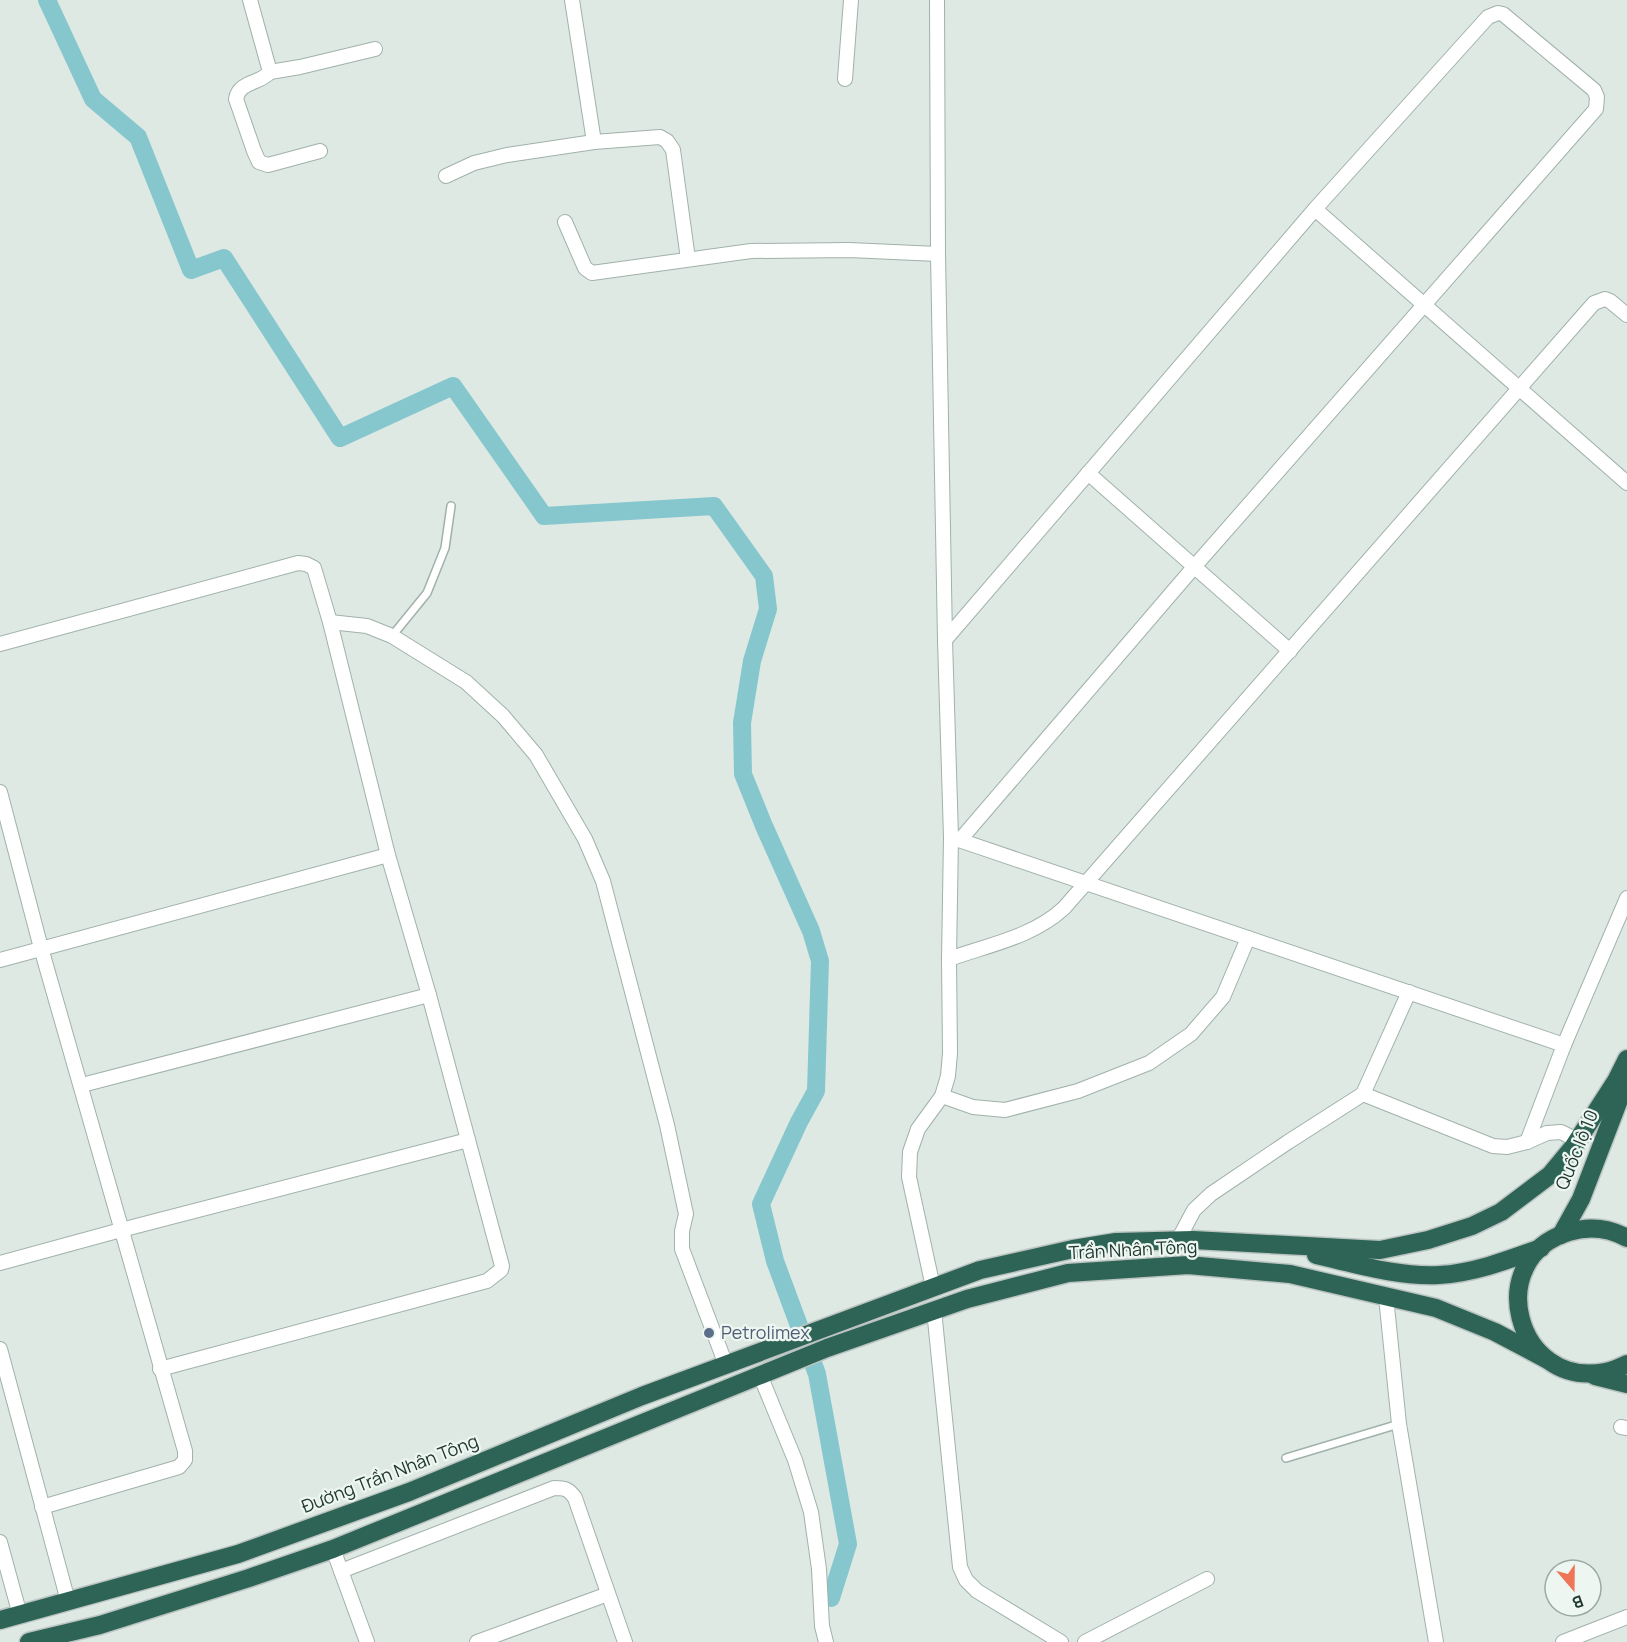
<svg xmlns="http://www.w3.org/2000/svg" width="1627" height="1642" viewBox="0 0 1627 1642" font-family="Manrope,sans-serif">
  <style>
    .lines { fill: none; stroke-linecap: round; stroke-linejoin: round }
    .canal { stroke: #86c7ce; stroke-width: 18 }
    .lane-casing { stroke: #a1b1ab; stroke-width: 10 }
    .street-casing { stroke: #a1b1ab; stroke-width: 16 }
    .highway-casing { stroke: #bcc4c1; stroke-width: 21 }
    .lane { stroke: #fff; stroke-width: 7 }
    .street { stroke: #fff; stroke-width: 14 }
    .highway { stroke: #2d6456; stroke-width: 18 }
    .service-dot { fill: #5c6f8a; stroke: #eef6f2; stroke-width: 2 }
    .labels { text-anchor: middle; stroke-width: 4.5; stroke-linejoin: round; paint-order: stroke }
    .street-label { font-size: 18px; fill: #203931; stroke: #eef6f2 }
    .service-label { font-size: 18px; fill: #4e5e75; stroke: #eef6f2; text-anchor: start }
  </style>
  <rect width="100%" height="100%" fill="#dee9e4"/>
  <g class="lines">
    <path class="canal" d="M47,0L93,99L138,137L191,270L224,258L340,438L453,386L544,516L714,506L764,576L768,609L752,661L742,723L743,774L764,826L811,931L820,961L816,1091L799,1122L761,1204L775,1261L817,1374L848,1544L831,1598"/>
    <defs>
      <g id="lane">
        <path d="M392,636L427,593L445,548L451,506"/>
        <path d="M1286,1458L1399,1424"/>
      </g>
      <g id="street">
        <path d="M250,0L270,72C260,84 239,81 236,99L254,151L259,162L268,165L320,151"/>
        <path d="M572,0L594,142"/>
        <path d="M270,72L300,67L375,49"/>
        <path d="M845,79L851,0"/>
        <path d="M446,176L474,163L507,155L594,142L660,137L667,141L673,150L688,259"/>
        <path d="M1315,209L1627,483"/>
        <path d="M565,222L585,268L592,273L751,251L849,250L938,254"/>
        <path d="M1088,473L1290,651"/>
        <path d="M330,622L367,626L392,636L466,682L503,716L536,755L585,839L603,881L667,1125L686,1214L682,1231V1249L726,1365"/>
        <path d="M945,640L1315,209L1488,17L1498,13L1503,14L1594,90L1597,97L1596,109L1194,567L960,840"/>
        <path d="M0,644L298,563L306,564L314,568L330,622L388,855L429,995L502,1266L501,1270L487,1281L160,1369"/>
        <path d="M0,792L41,948L185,1451V1460L179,1467L42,1507"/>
        <path d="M953,838L1564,1045"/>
        <path d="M949,959C988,945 1033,937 1064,908L1594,303L1605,299L1610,301L1627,315"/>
        <path d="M0,960L388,855"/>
        <path d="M82,1085L429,995"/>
        <path d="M1363,1094L1493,1146L1507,1147L1527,1142L1547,1133L1561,1132L1577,1140"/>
        <path d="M942,1096L973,1107L1005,1110L1078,1091L1149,1063L1191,1034L1223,997L1248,938"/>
        <path d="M1527,1142L1564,1045L1627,898"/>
        <path d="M1178,1240L1194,1210L1211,1194L1288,1142L1363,1094L1409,992"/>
        <path d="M0,1263L121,1230L468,1140"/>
        <path d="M933,1287L909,1177L910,1152L918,1129L942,1096L948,1076L950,1053L949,959L951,837L945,640L938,254L937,0"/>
        <path d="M1386,1297L1399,1424L1436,1642"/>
        <path d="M934,1310L960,1567L966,1580L977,1591L1061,1642"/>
        <path d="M0,1349L68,1601"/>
        <path d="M760,1375L795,1460L811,1512L819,1569L822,1626L826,1642"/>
        <path d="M1621,1427L1627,1428"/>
        <path d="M0,1542L20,1615"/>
        <path d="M333,1549L367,1642"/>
        <path d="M341,1571L554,1488C565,1488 569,1489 575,1498L625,1642"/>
        <path d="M477,1642L608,1594"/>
        <path d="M1085,1642L1207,1579"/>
        <path d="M1563,1642L1627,1617"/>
      </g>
      <g id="highway">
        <path d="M1561,1235L1581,1199L1627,1079"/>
        <path d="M1627,1238C1609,1228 1589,1226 1569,1232C1482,1258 1515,1389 1605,1372C1613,1371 1620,1367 1627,1364"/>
        <path d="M1316,1255C1356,1264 1397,1277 1439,1275C1474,1273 1508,1260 1541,1248"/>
        <path d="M1595,1376L1627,1384"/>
        <path d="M0,1620L238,1554L409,1492L642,1396L980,1270L1073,1249L1116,1242L1193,1240L1380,1250L1428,1240L1472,1226L1501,1212L1550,1175L1574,1146L1616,1081L1627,1059"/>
        <path d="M29,1642L100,1625L249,1578L333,1549L827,1348L967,1299L1068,1273L1188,1265L1290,1274L1436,1308L1495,1332L1546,1359"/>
      </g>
    </defs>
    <use href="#lane" class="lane-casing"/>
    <use href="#street" class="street-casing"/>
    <use href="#highway" class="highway-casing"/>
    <use href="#lane" class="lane"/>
    <use href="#street" class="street"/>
    <use href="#highway" class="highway"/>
  </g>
  <circle class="service-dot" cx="709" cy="1333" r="6"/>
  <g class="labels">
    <g class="street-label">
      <text transform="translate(1577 1150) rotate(-68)" y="6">Quốc lộ 10</text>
      <text transform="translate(1133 1250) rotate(-3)" y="6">Trần Nhân Tông</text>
      <text transform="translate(390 1474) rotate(-21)" y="6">Đường Trần Nhân Tông</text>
    </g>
    <g class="service-label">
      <text x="721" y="1339">Petrolimex</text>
    </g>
  </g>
  <g transform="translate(1573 1588) rotate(160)"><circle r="28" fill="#eef6f2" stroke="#9caaa5" stroke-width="1.5"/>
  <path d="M0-4.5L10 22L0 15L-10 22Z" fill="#ef7557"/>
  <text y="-9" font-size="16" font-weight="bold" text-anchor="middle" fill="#203931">B</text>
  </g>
</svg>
